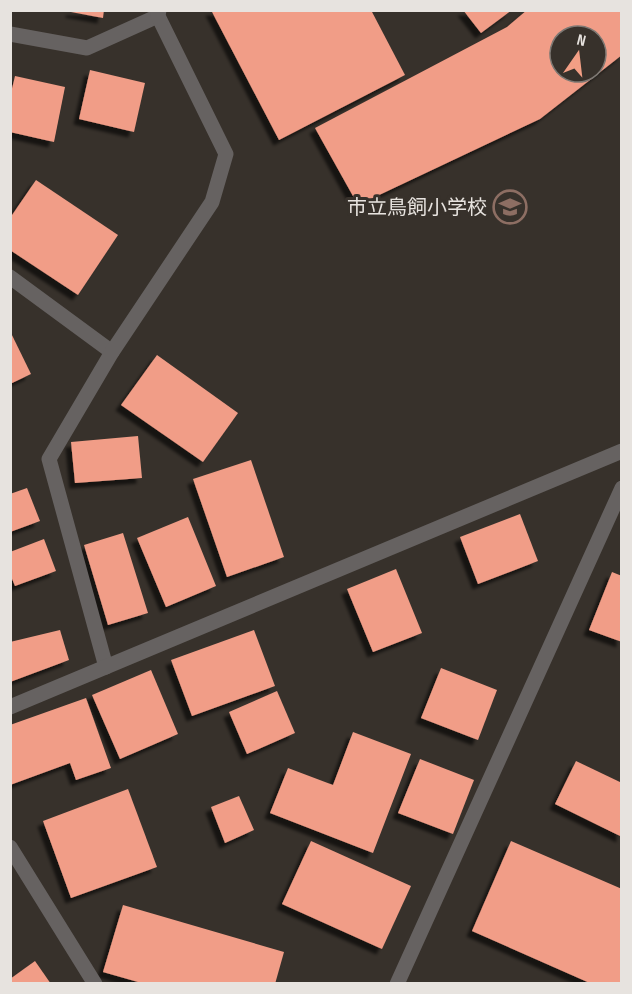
<svg xmlns="http://www.w3.org/2000/svg" width="632" height="994" viewBox="0 0 632 994" font-family="'Sofia Sans Condensed','Noto Sans JP',sans-serif">
  <style>
    .building { fill: #f19d87; fill-rule: evenodd; filter: url(#shadow) }
    .lines { fill: none; stroke-linecap: round; stroke-linejoin: round }
    .minor { stroke: #666261; stroke-width: 15 }
    .labels { text-anchor: middle; stroke-width: 6; stroke-linejoin: round; paint-order: stroke }
    .poi-label { font-size: 20px; fill: #e7e3df; stroke: #37312b; text-anchor: end }
  </style>
  <defs>
    <filter id="shadow"><feDropShadow dx="-5.5" dy="5.5" stdDeviation="1.5" flood-color="#0009"/></filter>
  </defs>
  <rect width="100%" height="100%" fill="#37312b"/>
  <g class="building">
    <path d="M71,10H104L103,18L71,12Z"/>
    <path d="M211,10H371L405,75L279,140Z"/>
    <path d="M463,10H512L481,33Z"/>
    <path d="M527,10H622V55L540,119L358,205L315,128L507,27ZM560,36H596V72H560Z"/>
    <path d="M90,70L145,83L134,132L79,119Z"/>
    <path d="M15,76L65,87L54,142L10,132V97Z"/>
    <path d="M36,180L118,235L78,295L10,250V218Z"/>
    <path d="M10,331L31,374L10,384Z"/>
    <path d="M157,355L238,413L203,462L121,405Z"/>
    <path d="M138,436L142,478L75,483L71,442Z"/>
    <path d="M251,460L284,557L227,577L193,479Z"/>
    <path d="M27,488L40,521L10,532V494Z"/>
    <path d="M520,514L538,561L478,584L460,537Z"/>
    <path d="M188,517L216,586L166,607L137,538Z"/>
    <path d="M123,533L148,613L108,625L84,545Z"/>
    <path d="M44,539L56,571L15,586L10,574V552Z"/>
    <path d="M396,569L422,633L373,652L347,589Z"/>
    <path d="M612,572L622,576V642L589,630Z"/>
    <path d="M60,630L69,660L10,682V642Z"/>
    <path d="M254,630L275,686L192,716L171,660Z"/>
    <path d="M441,668L497,690L478,740L421,718Z"/>
    <path d="M151,670L178,734L120,759L92,695Z"/>
    <path d="M277,691L295,733L247,754L229,712Z"/>
    <path d="M86,698L111,768L76,780L70,763L10,785V725Z"/>
    <path d="M353,732L411,754L373,853L270,813L288,768L333,785Z"/>
    <path d="M420,759L474,780L453,834L398,813Z"/>
    <path d="M576,761L622,783V837L555,804Z"/>
    <path d="M128,789L157,867L71,898L43,821Z"/>
    <path d="M239,796L254,830L225,843L211,807Z"/>
    <path d="M311,841L411,886L382,949L282,904Z"/>
    <path d="M511,841L622,889V984H592L472,931Z"/>
    <path d="M123,905L284,952L275,984H145L103,972Z"/>
    <path d="M35,961L51,984H10V979Z"/>
  </g>
  <g class="lines">
    <g class="minor">
      <path d="M10,34L87,48L158,16"/>
      <path d="M10,277L112,352"/>
      <path d="M106,667L49,459L112,352L212,202L226,154L158,16L159,10"/>
      <path d="M10,707L622,451"/>
      <path d="M10,847L95,984"/>
      <path d="M397,984L622,488"/>
    </g>
  </g>
  <defs>
    <symbol id="school-ring" viewBox="-11 -11 22 22"><circle r="9.5" fill="#37312b" stroke="#8d6e63" stroke-width="1.5"/><path d="M0-5L7-2L0 1L-7-2ZM-4 1L0 2.5L4 1V4Q0 6-4 4Z" fill="#8d6e63"/></symbol>
  </defs>
  <g fill-rule="evenodd">
    <use href="#school-ring" x="491" y="188" width="38" height="38"/>
  </g>
  <g class="labels">
    <g class="poi-label">
      <text x="487" y="214">市立鳥飼小学校</text>
    </g>
  </g>
  <rect width="632" height="994" fill="none" stroke="#e7e3df" stroke-width="24"/>
  <g transform="translate(578 54) rotate(14)"><circle r="28" fill="#37312b" stroke="#7d7873" stroke-width="1.5"/>
  <path d="M0-4.5L10 22L0 15L-10 22Z" fill="#f39f85"/>
  <text y="-9" font-size="16" font-weight="bold" text-anchor="middle" fill="#e7e3df">N</text>
  </g>
</svg>
